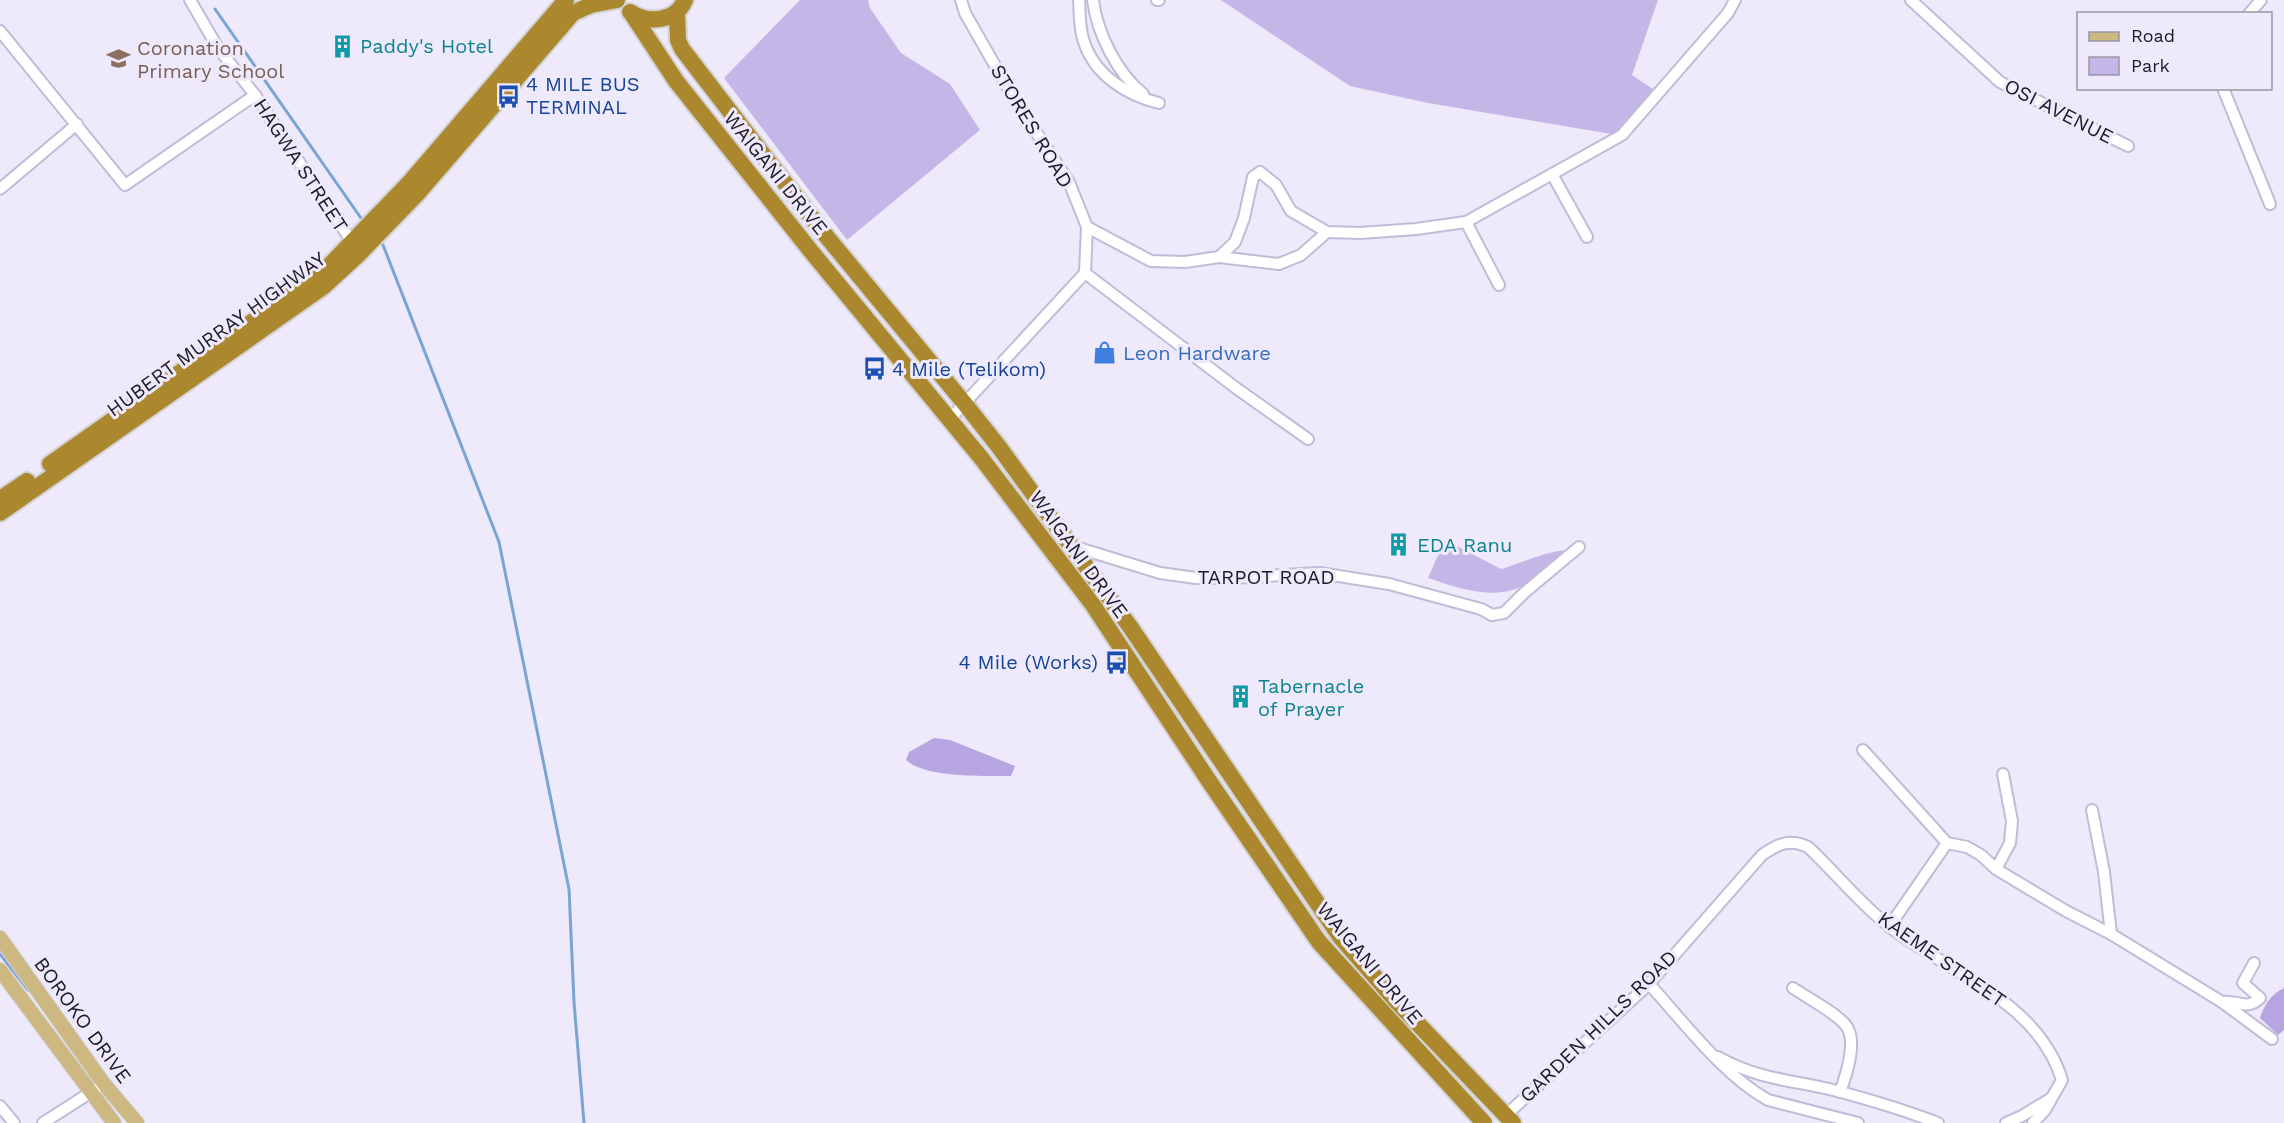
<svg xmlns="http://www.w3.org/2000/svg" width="2284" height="1123" viewBox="0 0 2284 1123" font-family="'Work Sans',sans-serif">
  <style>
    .green { fill: #c4b7e7 }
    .forest { fill: #b6a5e0 }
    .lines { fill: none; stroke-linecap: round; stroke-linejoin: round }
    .stream { stroke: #79a4d4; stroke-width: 3 }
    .minor-casing { stroke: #c2bbd7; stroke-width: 14 }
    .major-casing { stroke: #d2d1d3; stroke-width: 16 }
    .highway-casing { stroke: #d2d1d3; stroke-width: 20 }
    .minor { stroke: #fff; stroke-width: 10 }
    .major { stroke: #cdb881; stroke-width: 14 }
    .highway { stroke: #ab882d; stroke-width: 16 }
    .labels { text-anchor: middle; stroke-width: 6; stroke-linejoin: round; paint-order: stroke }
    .culture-label { font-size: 20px; fill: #0d838f; stroke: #eee9fb; text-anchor: start }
    .education-label { font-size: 20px; fill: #785e54; stroke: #eee9fb; text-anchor: start }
    .transit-label { font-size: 20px; fill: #164399; stroke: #eee9fb; text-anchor: start }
    .street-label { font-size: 20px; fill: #1d1a24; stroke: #eee9fb }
    .shop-label { font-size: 20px; fill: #366cbe; stroke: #eee9fb; text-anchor: start }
  </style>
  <rect width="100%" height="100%" fill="#eee9fb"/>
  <g class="green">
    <path d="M800,0H868L870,8L901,53L950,84L980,130L847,240L724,78Z"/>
    <path d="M1221,0H1658L1632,75L1653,89L1617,135L1428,103L1350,86Z"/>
    <path d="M1451,543L1501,569C1516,565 1554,548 1566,551V555C1554,564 1541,576 1528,583C1496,602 1461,589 1428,578L1439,553Z"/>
  </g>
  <g class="forest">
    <path d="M934,738L950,740L1015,766L1011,776C985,776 925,778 906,760L909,752Z"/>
    <path d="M2284,988V1030L2278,1035L2260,1018C2264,1005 2271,994 2284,988Z"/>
  </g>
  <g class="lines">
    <g class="stream">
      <path d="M215,9L363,221"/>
      <path d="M379,240L383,245L499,542L569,889L574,1002L584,1123"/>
      <path d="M0,954L28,990"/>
    </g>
    <defs>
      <g id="minor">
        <path d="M190,0L218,48L255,95L352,242"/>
        <path d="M1079,0C1080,13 1079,29 1084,42C1095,75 1126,95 1159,103"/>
        <path d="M1093,0C1097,33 1117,73 1143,94"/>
        <path d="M1157,0H1159"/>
        <path d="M1911,0L2000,82L2128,146"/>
        <path d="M2249,14L2261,0"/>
        <path d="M0,31L125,185L255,95"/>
        <path d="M2223,88L2270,204"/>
        <path d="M1552,174L1587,237"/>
        <path d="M0,189L77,124"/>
        <path d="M1466,222L1499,285"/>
        <path d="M1087,227L1151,261L1185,262L1219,257L1235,242L1244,218L1253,177L1260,172L1276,185L1291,211L1327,232L1360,233L1416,229L1466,222L1622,135L1728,13L1735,0"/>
        <path d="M1219,257L1279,264L1301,255L1327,232"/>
        <path d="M1085,273L1236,388L1308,439"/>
        <path d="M950,419L1085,273L1087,227L1069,182L1013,97L965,13L961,0"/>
        <path d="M1072,546L1160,573L1196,578H1232L1320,573L1389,584L1481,609L1492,615L1504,613L1524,593L1579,547"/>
        <path d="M1863,750L1947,843L1967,847L1981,855L1996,869L2066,911L2111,934L2222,1002L2272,1039"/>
        <path d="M2092,810L2104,872L2111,934"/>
        <path d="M1996,869L2010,843L2012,821L2003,774"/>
        <path d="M1889,927L1947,843"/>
        <path d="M1649,984C1684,1022 1722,1074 1768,1100L1858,1123"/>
        <path d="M1793,988C1806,997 1840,1015 1847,1027C1857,1042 1846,1076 1840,1092"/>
        <path d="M2222,1002C2239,1000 2247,1011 2260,998L2243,983L2254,963"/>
        <path d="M1718,1057C1761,1081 1796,1080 1841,1092C1874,1101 1907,1111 1938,1123"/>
        <path d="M0,1106L14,1123"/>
        <path d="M1506,1115L1649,984L1762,855C1778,844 1790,838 1808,847C1836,873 1860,904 1890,927C1949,973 2038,1001 2062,1080L2045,1110L2033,1123"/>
        <path d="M43,1123L96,1089"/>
        <path d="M2006,1123L2022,1116L2050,1099"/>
      </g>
      <g id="major">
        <path d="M0,938L104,1084L137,1123"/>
        <path d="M0,970L114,1123"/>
      </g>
      <g id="highway">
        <path d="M630,12C648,24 676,22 685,0"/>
        <path d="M677,12L678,40L682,49L822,231L965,404L999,447L1131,628L1341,938L1397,1002L1513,1123"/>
        <path d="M632,14L676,81L810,250L982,459L1093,605L1209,781L1319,942L1484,1123"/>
        <path d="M50,464L323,272L410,182L566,0"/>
        <path d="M0,499L27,481"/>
        <path d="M0,513L323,287L359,254L418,193L573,13L591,5L617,0"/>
      </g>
    </defs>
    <use href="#minor" class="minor-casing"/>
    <use href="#major" class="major-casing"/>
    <use href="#highway" class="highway-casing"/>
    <use href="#minor" class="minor"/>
    <use href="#major" class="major"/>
    <use href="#highway" class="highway"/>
  </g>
  <defs>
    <symbol id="building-bare" viewBox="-9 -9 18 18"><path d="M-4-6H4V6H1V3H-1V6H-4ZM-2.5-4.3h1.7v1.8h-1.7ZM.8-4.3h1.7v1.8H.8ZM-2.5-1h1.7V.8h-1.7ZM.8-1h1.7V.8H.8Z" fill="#0f9aa8" stroke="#eee9fb" stroke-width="2.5" paint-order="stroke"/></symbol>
    <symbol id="school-bare" viewBox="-9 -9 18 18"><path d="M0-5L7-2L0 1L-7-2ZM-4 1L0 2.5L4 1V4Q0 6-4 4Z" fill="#8d6e63" stroke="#eee9fb" stroke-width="2.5" paint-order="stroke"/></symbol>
    <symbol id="bus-bare" viewBox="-9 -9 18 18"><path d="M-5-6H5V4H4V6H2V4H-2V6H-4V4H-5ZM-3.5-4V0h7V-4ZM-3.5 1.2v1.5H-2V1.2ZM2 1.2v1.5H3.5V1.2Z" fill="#1a4fb4" stroke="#eee9fb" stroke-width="2.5" paint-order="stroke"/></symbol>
    <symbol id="shop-bare" viewBox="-9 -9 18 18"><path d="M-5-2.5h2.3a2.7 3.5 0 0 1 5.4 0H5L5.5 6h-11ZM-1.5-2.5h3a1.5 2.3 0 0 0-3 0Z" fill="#3f7fe0" stroke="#eee9fb" stroke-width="2.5" paint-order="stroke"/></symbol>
  </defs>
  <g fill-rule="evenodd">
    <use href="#building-bare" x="326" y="30" width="33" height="33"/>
    <use href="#school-bare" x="102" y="42" width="33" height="33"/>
    <use href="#bus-bare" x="492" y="80" width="33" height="33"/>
    <use href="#shop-bare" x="1088" y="336" width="33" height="33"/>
    <use href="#bus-bare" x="858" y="352" width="33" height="33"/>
    <use href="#building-bare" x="1382" y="528" width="33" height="33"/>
    <use href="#bus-bare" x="1100" y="646" width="33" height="33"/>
    <use href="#building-bare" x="1224" y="680" width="33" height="33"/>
  </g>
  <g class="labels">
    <g class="culture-label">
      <text x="360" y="53">Paddy's Hotel</text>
      <text x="1417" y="552">EDA Ranu</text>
      <text x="1258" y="693">Tabernacle<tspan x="1258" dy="23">of Prayer</tspan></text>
    </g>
    <g class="education-label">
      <text x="137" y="55">Coronation<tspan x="137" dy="23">Primary School</tspan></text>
    </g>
    <g class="transit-label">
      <text x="526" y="91">4 MILE BUS<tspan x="526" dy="23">TERMINAL</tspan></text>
      <text x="892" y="376">4 Mile (Telikom)</text>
      <text x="1098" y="669" text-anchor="end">4 Mile (Works)</text>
    </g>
    <g class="street-label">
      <text transform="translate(2059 111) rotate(27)" y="7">OSI AVENUE</text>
      <text transform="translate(1032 126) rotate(59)" y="7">STORES ROAD</text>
      <text transform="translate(301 165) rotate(57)" y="7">HAGWA STREET</text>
      <text transform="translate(776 173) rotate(51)" y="7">WAIGANI DRIVE</text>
      <text transform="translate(216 334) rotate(-36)" y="7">HUBERT MURRAY HIGHWAY</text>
      <text transform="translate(1079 554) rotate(54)" y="7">WAIGANI DRIVE</text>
      <text x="1266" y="584">TARPOT ROAD</text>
      <text transform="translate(1942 959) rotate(35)" y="7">KAEME STREET</text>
      <text transform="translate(1370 963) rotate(50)" y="7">WAIGANI DRIVE</text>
      <text transform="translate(83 1020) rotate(54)" y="7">BOROKO DRIVE</text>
      <text transform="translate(1598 1026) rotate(-44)" y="7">GARDEN HILLS ROAD</text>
    </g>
    <g class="shop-label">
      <text x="1123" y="360">Leon Hardware</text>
    </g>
  </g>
  <rect x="2077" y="12" width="195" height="78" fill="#eee9fb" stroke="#9a96a5" stroke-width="1.5"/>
  <rect x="2089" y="32" width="30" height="9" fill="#cdb881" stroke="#9a96a5" stroke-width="1.5"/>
  <text x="2131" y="42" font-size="18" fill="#1d1a24">Road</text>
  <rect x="2089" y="57" width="30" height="18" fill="#c4b7e7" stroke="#9a96a5" stroke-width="1.5"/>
  <text x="2131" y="72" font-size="18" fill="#1d1a24">Park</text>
</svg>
